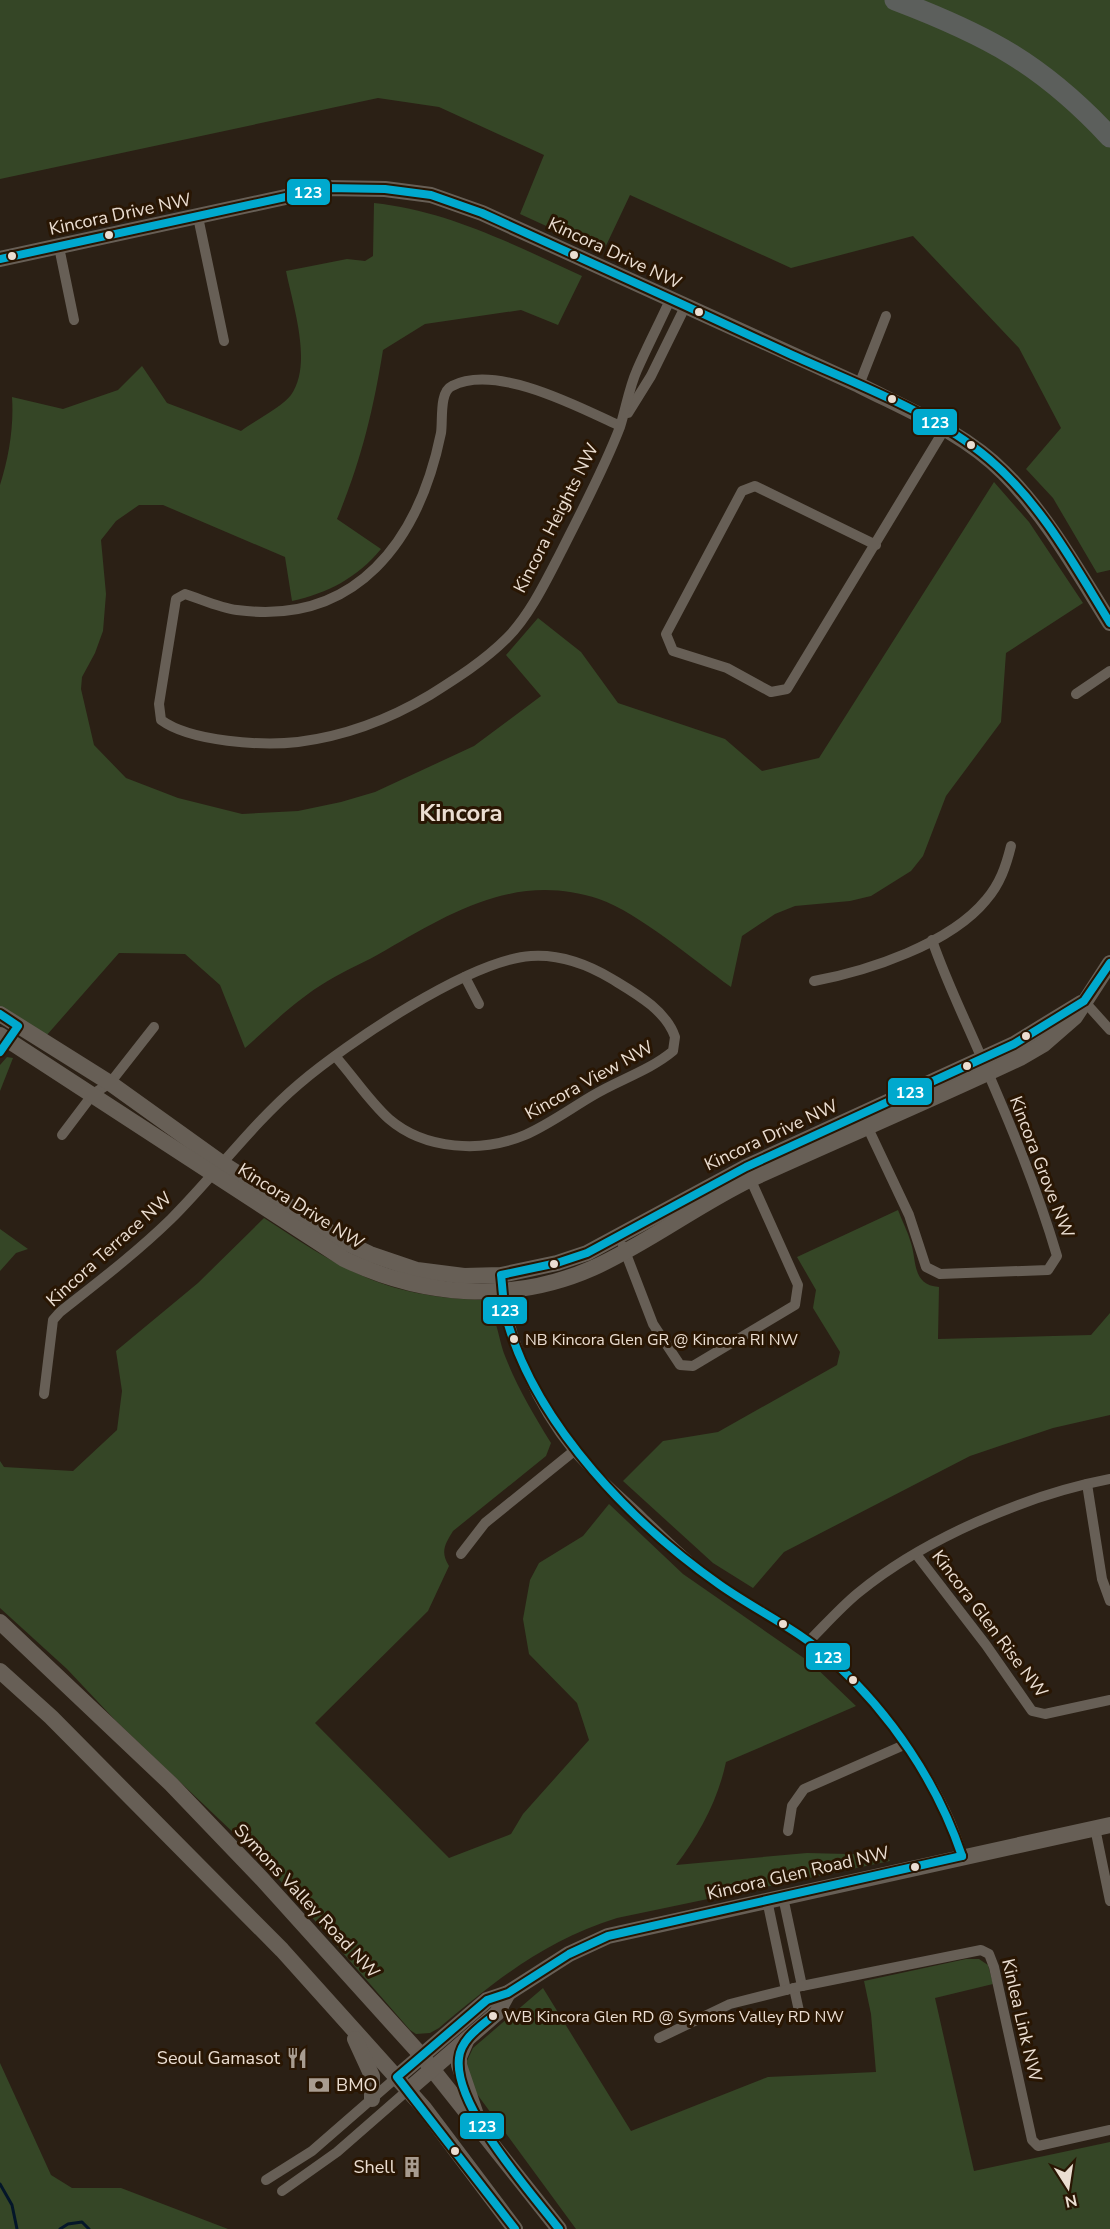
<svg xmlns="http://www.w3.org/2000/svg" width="1110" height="2229" viewBox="0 0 1110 2229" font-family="'Nunito Sans',sans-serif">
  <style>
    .green { fill: #354626 }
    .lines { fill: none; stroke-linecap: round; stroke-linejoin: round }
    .stream { stroke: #041629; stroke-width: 3 }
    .street { stroke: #675f56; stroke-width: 10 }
    .secondary { stroke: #675f56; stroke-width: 16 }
    .highway { stroke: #5c5f5c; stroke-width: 21 }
    .bus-1-casing { stroke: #291603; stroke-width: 12 }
    .bus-1 { stroke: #00a9ce; stroke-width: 8 }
    .bus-dot { fill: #ebded2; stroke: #291603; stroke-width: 2 }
    .labels { text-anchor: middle; stroke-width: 6; stroke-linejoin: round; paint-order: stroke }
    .bus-label { font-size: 16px; fill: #ebded2; stroke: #291603; text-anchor: start }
    .street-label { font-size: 18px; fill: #ebded2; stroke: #291603 }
    .poi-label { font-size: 18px; fill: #ebded2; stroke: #291603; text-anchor: end }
    .district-label { font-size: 24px; font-weight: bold; fill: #ebded2; stroke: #291603 }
    .line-badge { stroke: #291603; stroke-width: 2 }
    .badge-label { font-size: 16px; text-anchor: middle; font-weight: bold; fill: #fff }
  </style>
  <rect width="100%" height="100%" fill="#2b2015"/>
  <g class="green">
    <path d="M0,0H1110V570L1097,573L1053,498L1026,469L1061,428L1019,348L913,236L791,268L630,195L603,252L520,214L544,155L439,107L378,98L0,179Z"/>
    <path d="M374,203C449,211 514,245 582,276L558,325L521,310L425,324L383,350C373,412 361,461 337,519L381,549C357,578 328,593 292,601L285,557L163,505H139L116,521L101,540L106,594L103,631L95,653L82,677L81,689L94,745L126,778L178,798L242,814L298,811L341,802L375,792L474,746L541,696L506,655L538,618L581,652L618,703L725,739L762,771L819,758L994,482L1029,522L1083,603L1006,653L1001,722L946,796L923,856L911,871L871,896L850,901L795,906L775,914L742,936L731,987C695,961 639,913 599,899C518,872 453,911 386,950C366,962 345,970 326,982C296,1000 271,1025 245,1048L220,985L185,954L119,953L46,1036L0,1006V485C9,457 14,426 12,397L63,409L118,390L142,366L167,403L241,431C253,422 283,406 291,395C313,364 293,306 286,271L347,259L365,261L373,256Z"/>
    <path d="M7,1057L13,1058L0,1091V1065Z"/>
    <path d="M898,1210C902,1221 908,1232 911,1243C917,1262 912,1285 939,1287L938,1339L1091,1335L1110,1313V1415L1053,1428L970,1456L784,1552L753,1588L713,1563L623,1481L663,1441L718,1432L837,1365L840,1352L813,1308L816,1290L797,1257Z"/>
    <path d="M264,1218C345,1271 384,1297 484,1300C497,1315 498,1338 505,1356C517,1387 534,1415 551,1443L546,1456L453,1531C445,1544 440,1552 449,1566L428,1611L315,1723L449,1858L511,1834L523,1814L589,1740L577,1703L529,1654L523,1619L530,1580L539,1563L583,1536L609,1504L683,1574L811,1663L856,1706L726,1762C718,1800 699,1835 676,1865L807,1853L887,1855L890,1861L617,1918C544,1941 496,1980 439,2028L430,2033L416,2034L410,2030L263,1861L115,1720L67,1669L0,1608V1461L4,1467L73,1471L117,1430L122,1391L116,1351L198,1283Z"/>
    <path d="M0,1229L28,1249L16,1253L0,1271Z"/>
    <path d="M966,1959H979L988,1965L993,1984L935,1998L974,2171L1110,2142V2229H576L474,2090L466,2063L473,2048L543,1988L631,2131L768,2077L876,2072L871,2014L864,1981Z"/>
    <path d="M0,2063L51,2175L72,2188H121L228,2229H0Z"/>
  </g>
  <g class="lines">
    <g class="stream">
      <path d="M0,2184L12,2205L17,2229"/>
      <path d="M60,2229L68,2224L82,2222L89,2229"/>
    </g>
    <g class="street">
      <path d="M198,217L224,341"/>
      <path d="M59,247L74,320"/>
      <path d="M859,385L886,316"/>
      <path d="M628,413L651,376L685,307"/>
      <path d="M620,426C579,407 496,363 452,386C439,392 443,420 441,433C419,540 357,626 237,610C220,608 201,599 185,594L176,599L159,704L161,720C191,742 263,746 298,742C345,736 390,719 430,695C457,678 484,661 507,638C530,615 547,579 562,550C582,510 604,469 620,427C626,408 629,388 637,370C647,347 659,324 670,300"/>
      <path d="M876,545L755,486L742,491L666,634L673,651L727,668L771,692L787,689L944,430"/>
      <path d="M1076,694L1110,671"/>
      <path d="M465,977L479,1004"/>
      <path d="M814,981C868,971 950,944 986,900C1000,884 1006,866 1011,846"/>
      <path d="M1084,1001L1110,1030"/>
      <path d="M866,1124L909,1215L926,1267L940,1274L1048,1270L1057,1256C1037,1188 1010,1123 982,1059C965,1019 946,981 932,940"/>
      <path d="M62,1135L93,1094L110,1083L154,1027"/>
      <path d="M623,1246L653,1324L680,1365L693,1366L795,1305L798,1285L749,1176"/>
      <path d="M502,1287C511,1345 536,1405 574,1451C595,1475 620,1496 642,1517C663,1537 684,1558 706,1575C739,1600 776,1617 809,1641C870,1686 943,1784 962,1856"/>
      <path d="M44,1394L53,1320L60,1312C98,1282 136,1253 171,1219C215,1175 252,1124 299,1084C347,1043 470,960 531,956C561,954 587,964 612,979C635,993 666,1010 675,1037L673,1051C649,1071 618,1080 592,1096C570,1109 548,1125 525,1135C482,1153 425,1150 389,1119C369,1101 353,1076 335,1056"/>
      <path d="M1087,1484L1102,1579L1110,1601"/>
      <path d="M461,1554L485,1523L574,1451"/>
      <path d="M916,1554L986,1645L1032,1711L1045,1714L1110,1700"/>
      <path d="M809,1641C825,1625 841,1607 858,1593C924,1539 1026,1495 1110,1479"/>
      <path d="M1095,1828L1110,1901"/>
      <path d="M788,1831L792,1806L804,1789L904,1745"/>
      <path d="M783,1897L802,1986"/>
      <path d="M767,1900L786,1990"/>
      <path d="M794,1988L799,2011"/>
      <path d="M659,2038L730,2004L802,1986L981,1950L989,1954L994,1967L1032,2140L1038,2146L1110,2130"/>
      <path d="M266,2180L312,2151L397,2077"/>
      <path d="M282,2191L337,2152L408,2090"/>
    </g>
    <g class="secondary">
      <path d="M0,259L327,188L385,189L431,195L482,213L859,385C908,410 965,433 1004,473C1047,516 1078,572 1110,623"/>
      <path d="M0,1014L110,1083L223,1164L347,1243L370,1254L417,1270L464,1276L501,1275L557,1263L587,1253L746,1167L1014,1044L1081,1003"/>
      <path d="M0,1035L344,1259C423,1297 512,1304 593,1268C648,1243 697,1205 751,1179C841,1138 931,1100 1020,1058L1044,1044L1075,1017L1110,963"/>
      <path d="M0,1622L171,1784L262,1879L421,2055L559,2229"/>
      <path d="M0,1671L51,1717L282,1950L424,2108L515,2229"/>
      <path d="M355,2039L372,2076V2099"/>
      <path d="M466,2041L459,2057V2065L476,2115"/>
      <path d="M397,2077L487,2000L508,1993L569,1954L608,1936L1110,1825"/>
      <path d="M408,2090L497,2013L508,1993"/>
    </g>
    <path class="highway" d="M895,0C987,35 1042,64 1110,137"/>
    <defs>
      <g id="bus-1">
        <path d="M0,259L327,188L385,189L431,195L482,213C585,260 689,307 792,355C858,385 933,412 989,459C1041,503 1075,566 1110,623"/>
        <path d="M0,1014L18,1026L0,1052"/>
        <path d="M962,1856C937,1782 891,1714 833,1661C799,1630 757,1611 720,1585C633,1524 539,1428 508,1324C503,1309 503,1291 501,1275L557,1263L587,1253L746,1167L1014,1044L1084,1001L1110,963"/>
        <path d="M493,2016C480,2027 461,2039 459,2058C453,2106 530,2191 559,2229"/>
        <path d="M515,2229L397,2077L487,2000L508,1993L569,1954L608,1936L962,1856"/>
      </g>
    </defs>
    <use href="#bus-1" class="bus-1-casing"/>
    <use href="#bus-1" class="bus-1"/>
  </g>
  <defs>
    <symbol id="restaurant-bare" viewBox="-9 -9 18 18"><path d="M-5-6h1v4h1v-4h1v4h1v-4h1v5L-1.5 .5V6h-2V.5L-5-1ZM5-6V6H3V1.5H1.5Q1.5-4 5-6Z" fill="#a89c90" stroke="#291603" stroke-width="2.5" paint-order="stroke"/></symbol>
    <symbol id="bank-bare" viewBox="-9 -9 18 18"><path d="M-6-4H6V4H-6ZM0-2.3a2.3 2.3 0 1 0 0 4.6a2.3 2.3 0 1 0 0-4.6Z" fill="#a89c90" stroke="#291603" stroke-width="2.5" paint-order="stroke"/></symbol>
    <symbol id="building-bare" viewBox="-9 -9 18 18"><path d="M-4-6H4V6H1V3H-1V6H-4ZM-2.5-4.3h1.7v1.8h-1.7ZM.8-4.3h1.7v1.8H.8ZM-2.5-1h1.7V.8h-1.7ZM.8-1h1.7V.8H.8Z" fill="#a89c90" stroke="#291603" stroke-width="2.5" paint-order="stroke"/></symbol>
  </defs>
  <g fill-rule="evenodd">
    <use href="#restaurant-bare" x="282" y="2043" width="30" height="30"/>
    <use href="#bank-bare" x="304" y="2070" width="30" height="30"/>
    <use href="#building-bare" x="397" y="2152" width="30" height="30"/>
  </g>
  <g class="bus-dot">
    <circle cx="109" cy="235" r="5"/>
    <circle cx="574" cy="255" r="5"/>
    <circle cx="12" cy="256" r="5"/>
    <circle cx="699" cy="312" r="5"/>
    <circle cx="892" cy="399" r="5"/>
    <circle cx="971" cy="445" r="5"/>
    <circle cx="1026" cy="1036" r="5"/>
    <circle cx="967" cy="1066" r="5"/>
    <circle cx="554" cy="1264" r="5"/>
    <circle cx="514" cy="1339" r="5"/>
    <circle cx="783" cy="1624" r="5"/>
    <circle cx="853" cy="1680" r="5"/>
    <circle cx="915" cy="1867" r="5"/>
    <circle cx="493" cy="2016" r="5"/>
    <circle cx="455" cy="2151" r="5"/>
  </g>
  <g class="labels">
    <g class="bus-label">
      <text x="525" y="1345">NB Kincora Glen GR @ Kincora RI NW</text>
      <text x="504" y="2022">WB Kincora Glen RD @ Symons Valley RD NW</text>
    </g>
    <g class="street-label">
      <text transform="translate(120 214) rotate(-12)" y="6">Kincora Drive NW</text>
      <text transform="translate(615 253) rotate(25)" y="6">Kincora Drive NW</text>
      <text transform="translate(556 518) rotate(-63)" y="6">Kincora Heights NW</text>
      <text transform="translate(589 1080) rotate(-29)" y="6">Kincora View NW</text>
      <text transform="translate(771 1135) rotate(-25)" y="6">Kincora Drive NW</text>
      <text transform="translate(1042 1167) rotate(69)" y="6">Kincora Grove NW</text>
      <text transform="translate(301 1206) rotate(32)" y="6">Kincora Drive NW</text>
      <text transform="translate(109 1249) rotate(-42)" y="6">Kincora Terrace NW</text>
      <text transform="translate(990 1624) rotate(53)" y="6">Kincora Glen Rise NW</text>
      <text transform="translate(798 1873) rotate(-13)" y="6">Kincora Glen Road NW</text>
      <text transform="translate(307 1901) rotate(47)" y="6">Symons Valley Road NW</text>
      <text transform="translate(1022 2020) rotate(77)" y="6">Kinlea Link NW</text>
    </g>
    <g class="poi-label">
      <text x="280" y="2064">Seoul Gamasot</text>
      <text x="336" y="2091" text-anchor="start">BMO</text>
      <text x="395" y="2173">Shell</text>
    </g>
    <g class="district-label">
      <text x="461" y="821">Kincora</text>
    </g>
  </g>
  <g class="line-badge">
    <rect x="286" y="178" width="45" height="28" rx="6" fill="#00a9ce"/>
    <rect x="912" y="408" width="46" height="28" rx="6" fill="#00a9ce"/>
    <rect x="887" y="1077" width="46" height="29" rx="6" fill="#00a9ce"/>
    <rect x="482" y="1296" width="46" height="29" rx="6" fill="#00a9ce"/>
    <rect x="805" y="1642" width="46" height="29" rx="6" fill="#00a9ce"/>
    <rect x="459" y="2112" width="46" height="28" rx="6" fill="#00a9ce"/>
  </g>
  <g class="badge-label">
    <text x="308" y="198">123</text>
    <text x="935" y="428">123</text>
    <text x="910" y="1098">123</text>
    <text x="505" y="1316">123</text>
    <text x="828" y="1663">123</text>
    <text x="482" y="2132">123</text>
  </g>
  <g transform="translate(1068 2187) rotate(168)" stroke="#291603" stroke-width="4.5" paint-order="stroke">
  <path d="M0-4.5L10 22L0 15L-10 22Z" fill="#ebded2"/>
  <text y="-9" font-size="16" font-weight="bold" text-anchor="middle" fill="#ebded2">N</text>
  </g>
</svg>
